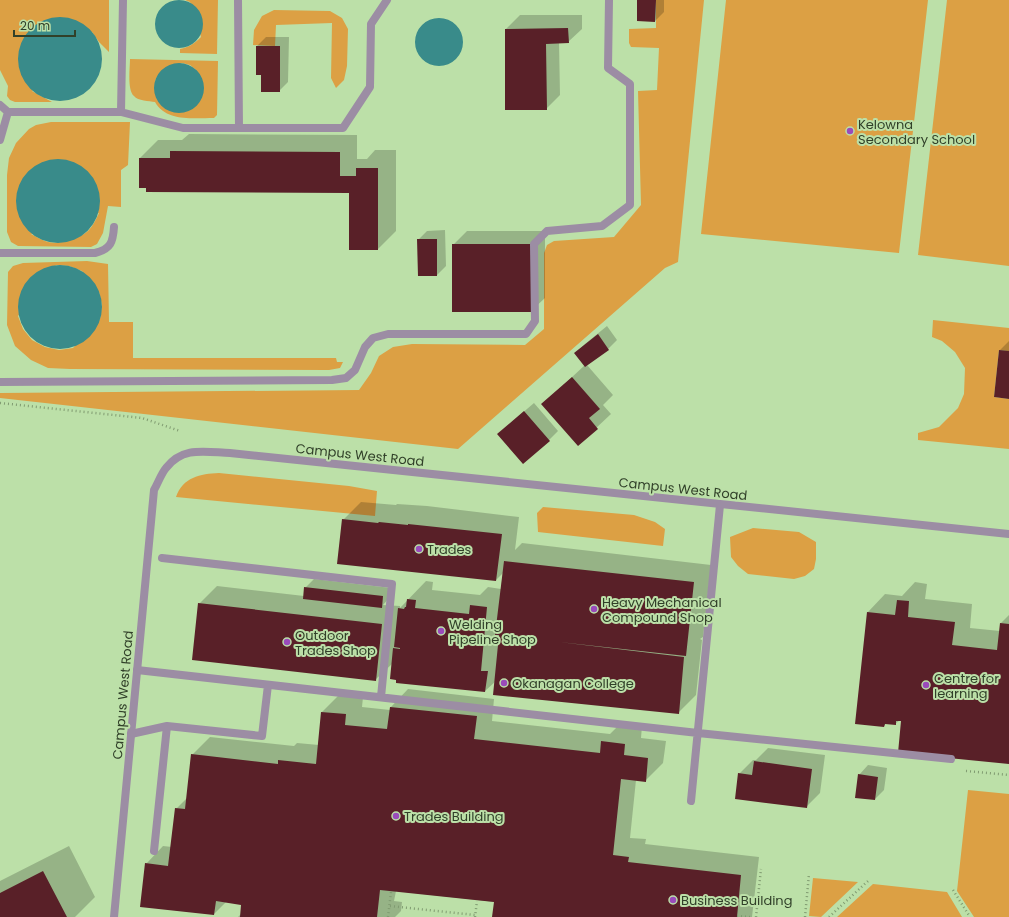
<svg xmlns="http://www.w3.org/2000/svg" width="1009" height="917" font-family="Poppins,sans-serif">
<style>
.green{fill:#dca044;fill-rule:evenodd}
.water{fill:#398b8a}
.shadow{fill:#0003}
.building{fill:#592028}
.lines{fill:none;stroke-linecap:round;stroke-linejoin:round}
.path{stroke:#809b71;stroke-width:2.5;stroke-dasharray:1 3;stroke-linecap:butt}
.service{stroke:#9c8da4;stroke-width:8}
.minor{stroke:#9c8da4;stroke-width:8}
.poi-dot{fill:#9a4bbb;stroke:#bce0a8;stroke-width:1.5}
.labels{text-anchor:middle;dominant-baseline:central;stroke-width:4;stroke-linejoin:round;paint-order:stroke}
.poi-label{font-size:13px;fill:#314029;stroke:#bce0a8;text-anchor:start}
.street-label{font-size:13px;fill:#314029;stroke:#bce0a8}
</style>
<rect width="100%" height="100%" fill="#bce0a8"/>
<!-- green -->
<path class="green" d="M0,0H109V52L99,42L92,32L32,91L52,102H15L10,100L7,96L8,86L0,70Z
M185,0H218L217,54L180,53V49C189,47 194,44 201,37L190,2Z
M656,0H704L678,262L665,268L458,449L0,398V393L359,390L371,373L379,356L393,347L412,344L525,345L544,329V253L547,245L554,241L614,237L641,205L638,91L657,90L659,48L631,47L629,43V29L656,28Z
M726,0H928L899,253L701,234Z
M947,0H1009V266L918,255Z
M274,10L330,11L342,18L348,29L347,66L344,80L336,88L331,78L332,23L276,25L275,46L253,45L254,30L262,16Z
M130,59L218,61L217,115L214,118C194,118 166,122 155,102C149,101 138,101 134,96C127,90 130,68 130,59ZM182,63L190,65L196,70L200,101C180,124 149,108 156,78Z
M51,122H130L128,165L121,170V207L108,206L103,233L97,244L91,247L18,246L11,242L7,232V175L9,158L16,143L29,129L36,125ZM99,213C91,230 88,234 70,240C52,245 47,243 31,234Z
M87,261L108,264L109,322H133V358H336L337,362H343L340,368L329,370L70,369L48,368L31,360L15,346L7,325L8,272L13,266L23,263ZM56,265L69,266L82,271L99,292L102,305L100,319L73,348L59,350L45,347L32,340L23,329L18,316Z
M933,320L1009,328V351L999,350L994,397L1009,399V449L918,440V433L939,427L958,408L964,394L965,368L955,352L942,341L932,337Z
M219,473L349,486L377,491L375,516L176,497C183,477 200,474 219,473Z
M543,507L634,515L655,522L665,529L663,546L538,532L537,513Z
M753,528L799,532L816,542V559L814,569L805,576L794,579L748,574L738,566L731,557L730,537Z
M968,790L1009,794V917H974L957,891Z
M813,878L858,882L821,917L809,916Z
M873,884L947,892L962,917H837Z"/>
<!-- water -->
<path class="water" d="M155 24a24 24 0 1 1 48 0a24 24 0 1 1-48 0Z
M18 59a42 42 0 1 1 84 0a42 42 0 1 1-84 0Z
M415 42a24 24 0 1 1 48 0a24 24 0 1 1-48 0Z
M154 88a25 25 0 1 1 50 0a25 25 0 1 1-50 0Z
M16 201a42 42 0 1 1 84 0a42 42 0 1 1-84 0Z
M18 307a42 42 0 1 1 84 0a42 42 0 1 1-84 0Z"/>
<!-- shadow -->
<path class="shadow" d="M638,0H664V12L655,21Z
M520,15H582V29L568,42H559L560,95L546,109H506V29Z
M266,37H289L288,82L279,91L262,74L257,46Z
M189,134L357,135V159H367L375,150H396V231L378,249L350,192L147,187L140,158L158,140H182Z
M445,230L446,266L437,275L418,240L427,231Z
M467,231H545V298L531,311L453,245Z
M607,326L617,340L608,349L587,365L613,395L603,405L611,414L578,445L543,404L585,365L576,353L585,344Z
M1009,341V398L1000,350Z
M534,403L558,431L549,440L507,426Z
M361,502L396,505L397,504L427,506L519,517L515,550L522,543L711,565L703,637L700,639L702,640L696,695L678,713L496,681L485,691L397,682L393,663L375,680L199,604L217,586L304,596L305,588L314,579L391,588L390,597L383,605L400,606V608L426,581L433,582L432,590L480,595L488,587L501,589L503,573L496,580L338,563L343,520Z
M915,582L927,584L925,599L972,604L970,628L1000,631L1001,623L1009,615V764L902,720H900L895,724L886,723L884,726L868,612L885,594L902,596Z
M408,689L494,699L492,721L610,734L620,724L642,726L641,738L666,741L663,763L645,781L636,780L630,838L646,839L645,844L759,857L752,917H493L495,902L396,891L394,901L402,902L401,911L395,917H238L241,914L242,904L226,902L214,914L146,864L163,846L172,847L176,809L187,798L192,755L210,737L294,746L297,743L319,745L322,712L340,694L363,697L362,707L390,710L391,707Z
M768,748L825,755L820,793L806,807L739,774L753,760H756Z
M868,765L887,768L884,790L875,799L859,775Z
M69,846L95,897L75,917H0V881Z"/>
<!-- building -->
<path class="building" d="M637,0H656L655,22L637,21Z
M568,28L569,43L546,44L547,110H505V29Z
M256,46H280V92H261V75H256Z
M170,151L340,152V176H356V168H378V250H349V193L146,192V188H139V158H170Z
M417,239H437V276H418Z
M452,244H531V312H452Z
M598,334L609,350L585,367L574,353Z
M999,350L1009,351V399L994,397Z
M572,377L600,409L589,418L598,429L578,446L541,404Z
M524,411L550,441L523,464L497,434Z
M342,519L378,523L379,522L408,525V524L502,534L496,581L337,564Z
M504,561L694,582L686,656L559,642L684,657L679,714L493,695L499,635H495Z
M304,587L383,596L382,608L303,599Z
M407,599L416,600L415,608L469,614L470,605L487,607L481,671H488L485,692L396,683V680L390,679L393,648L400,649V648L394,647L398,608L404,609L405,607H406Z
M897,600L909,601L908,617L955,622L952,645L997,650L1000,623L1009,624V764L898,753L901,721H896V725L885,724L884,727L855,724L867,612L895,615Z
M198,603L382,624L376,681L192,660Z
M390,707L477,716L474,739L600,753L601,741L625,744L624,755L648,758L646,782L621,779L613,855L629,857L628,862L741,875L737,917H492L494,902L380,890L377,917H240L241,905L216,901L214,915L140,907L145,863L168,866L175,808L185,809L191,754L278,764V760L316,764L321,712L346,714L345,725L387,729Z
M754,761L812,769L807,808L735,799L738,773L752,775Z
M858,774L878,777L875,800L855,798Z
M43,871L67,917H0V893Z"/>
<g class="lines">
<!-- path -->
<path class="path" d="M0,403L142,418L180,431
M966,771L1009,775
M953,890L970,917
M390,906L475,915
M737,916L750,917
M388,917L391,892
M475,917L477,901
M756,917L761,869
M805,917L809,874
M829,917L868,881"/>
<!-- service -->
<path class="service" d="M238,0L239,128
M0,105L8,112H121L183,128H343L370,87L371,24L387,0
M121,112L123,0
M0,140L8,112
M0,253H95C111,249 113,242 114,227
M0,382L332,380L346,378L355,370L365,347L373,338L388,334H526L535,321L534,244L547,231L602,226L630,205V84L608,68L609,0
M162,558L392,584L381,697
M137,670L698,733L951,759
M131,734L167,726L262,736L268,685
M691,801L720,505
M154,851L167,726"/>
<!-- minor -->
<path class="minor" d="M114,917L154,490C158,483 161,474 166,468C183,446 205,452 230,453L1009,534"/>
</g>
<!-- markers -->
<g class="poi-dot">
<circle cx="850" cy="131" r="4"/>
<circle cx="419" cy="549" r="4"/>
<circle cx="594" cy="609" r="4"/>
<circle cx="441" cy="631" r="4"/>
<circle cx="287" cy="642" r="4"/>
<circle cx="504" cy="683" r="4"/>
<circle cx="926" cy="685" r="4"/>
<circle cx="396" cy="816" r="4"/>
<circle cx="673" cy="900" r="4"/>
</g>
<g class="labels">
<!-- poi labels -->
<g class="poi-label">
<text x="858" y="124">Kelowna<tspan x="858" dy="15">Secondary School</tspan></text>
<text x="427" y="549">Trades</text>
<text x="602" y="602">Heavy Mechanical<tspan x="602" dy="15">Compound Shop</tspan></text>
<text x="449" y="624">Welding<tspan x="449" dy="15">Pipeline Shop</tspan></text>
<text x="295" y="635">Outdoor<tspan x="295" dy="15">Trades Shop</tspan></text>
<text x="934" y="678">Centre for<tspan x="934" dy="15">learning</tspan></text>
<text x="512" y="683">Okanagan College</text>
<text x="404" y="816">Trades Building</text>
<text x="681" y="900">Business Building</text>
</g>
<!-- street labels -->
<g class="street-label">
<text transform="translate(360 455) rotate(6)">Campus West Road</text>
<text transform="translate(683 489) rotate(6)">Campus West Road</text>
<text transform="translate(123 695) rotate(-85)">Campus West Road</text>
</g>
</g>
<!-- scale -->
<path d="M14 30v6h61v-6" fill="none" stroke="#314029" stroke-width="2"/>
<text x="20" y="30" font-size="12" fill="#314029" stroke="#bce0a8" stroke-width="3" paint-order="stroke">20 m</text>
</svg>
